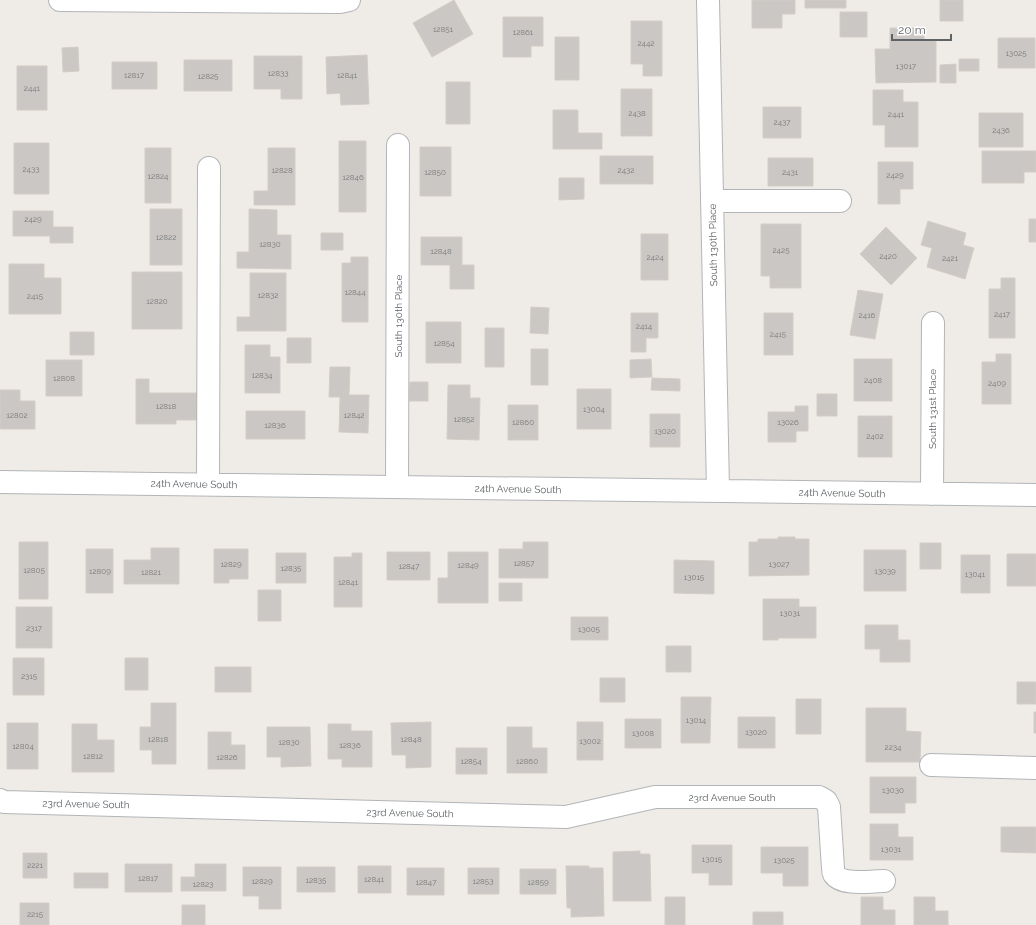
<svg xmlns="http://www.w3.org/2000/svg" width="1036" height="925" font-family="Raleway,sans-serif">
<style>
.building{fill:#cbc7c4;stroke:#d4cdc5}
.lines{fill:none;stroke-linecap:round;stroke-linejoin:round}
.minor-casing{stroke:#b2b5b8;stroke-width:24}
.minor{stroke:#fff;stroke-width:22}
.labels{text-anchor:middle;dominant-baseline:central;stroke-width:3.5;stroke-linejoin:round;paint-order:stroke}
.number-label{font-size:8px;fill:#797c7e}
.street-label{font-size:10px;fill:#5e6366;stroke:#fff}
</style>
<rect width="100%" height="100%" fill="#efece7"/>
<!-- building -->
<path class="building" d="M454,0L473,34L432,57L413,23Z
M752,0H795V14H782V28H752Z
M805,0H846V8H805Z
M940,0H963V21H940Z
M840,12H867V37H840Z
M503,17H543V46H531V57H503Z
M631,21H662V76H643V64H631Z
M890,28H924V41H936V82L876,83L875,49H890Z
M555,37H579V80H555Z
M998,38H1035V68H998Z
M78,47L79,71L63,72L62,48Z
M367,55L369,104L341,105L340,93L327,94L326,57Z
M254,56H302V99H281V89H254Z
M959,59H979V71H959Z
M184,60H232V91H184Z
M112,62H157V89H112Z
M956,64V83H940V65Z
M17,66H47V110H17Z
M446,82H470V124H446Z
M621,89H652V136H621Z
M873,90H903V102H918V147H885V125H873Z
M763,107H801V138H763Z
M553,110H578V133H602V149H553Z
M979,113H1023V147H979Z
M339,141H366V212H339Z
M14,143H49V194H14Z
M420,147H451V196H420Z
M145,148H171V203H145Z
M268,148H295V205H254V191H268Z
M982,151H1036V172H1024V183H982Z
M600,156H653V184H600Z
M768,158H813V186H768Z
M878,162H913V189H900V204H878Z
M559,178H584V199L559,200Z
M150,209H182V265H150Z
M249,209L277,210V235H291V269L237,268V252H249Z
M13,211H53V227H73V243H50V236H13Z
M1029,219H1036V242H1029Z
M928,221L966,233L963,245L974,248L965,279L927,267L932,248L921,245Z
M761,224H801V288H770V276H761Z
M886,227L917,258L891,285L860,254Z
M321,233H343V250H321Z
M641,234H668V280H641Z
M421,237H462V265H474V289H450V265H421Z
M351,257H368V322H342V263H351Z
M9,264H44V278H61V314H9Z
M132,272H182V329H132Z
M250,273H286V331H237V317H250Z
M1001,278H1015V338H989V289H1001Z
M858,290L883,294L875,339L850,335Z
M531,307L549,308L548,334L530,333Z
M631,313H658V338H646V352H631Z
M764,313H793V355H764Z
M426,322H461V363H426Z
M485,328H504V367H485Z
M70,332H94V355H70Z
M287,338H311V363H287Z
M245,345H270V357H280V393H245Z
M531,349H548V385H531Z
M996,354H1011V404H982V362H996Z
M651,359L652,377L630,378V360Z
M854,359H892V401H854Z
M46,360H82V396H46Z
M330,367H350L349,395H369L368,433L339,432L340,397H329Z
M652,378L680,379V391L651,390Z
M136,379H149V393H197V420H176V424H136Z
M410,382H428V401H409Z
M448,385H470V398H480L479,440L447,439Z
M577,389H611V429H577Z
M0,390H20V401H35V429H0Z
M817,394H837V416H817Z
M508,405H538V440H508Z
M795,406H808V431H796V442H768V412H795Z
M246,411H305V439H246Z
M650,414H680V447H650Z
M858,416H892V457H858Z
M778,537H795V539H809V575L749,576V542H758V539H778Z
M19,542H48V599H19Z
M523,542H548V578H499V549H523Z
M920,543H941V569H920Z
M151,548H179V584H124V560H151Z
M86,549H113V593H86Z
M214,549H248V579H229V583H214Z
M864,550H906V591H864Z
M387,552H430V580H387Z
M448,552H488V603H438V578H448Z
M276,553H306V583H276Z
M352,553H362V607H334V557H352Z
M1007,554H1036V586H1007Z
M961,555H990V593H961Z
M674,560L714,561V594L674,593Z
M499,583H522V601H499Z
M258,590H281V621H258Z
M763,599H799V607H816V638H778V640H763Z
M16,607H52V648H16Z
M571,617H608V640H571Z
M865,625H898V640H910V662H880V649H865Z
M666,646H691V672H666Z
M13,658H44V695H13Z
M125,658H148V690H125Z
M215,667H251V692H215Z
M600,678H625V702H600Z
M1017,682H1036V704H1017Z
M681,697H711L710,743H681Z
M796,699H821V734H796Z
M151,703H176V764H152V750H140V727H151Z
M866,708H906V731L921,732L920,762H866Z
M1034,712H1036V733H1034Z
M738,717H775V748H738Z
M625,719H661V748H625Z
M431,722V767L406,768V755H392L391,723Z
M577,722H603V760H577Z
M7,723H38V769H7Z
M72,724H97V740H114V772H72Z
M328,724H351V731H372V767H342V759H328Z
M267,727H310L311,766L281,767V757H267Z
M507,727H532V748H547V773H507Z
M208,732H231V745H245V769H208Z
M456,748H487V774H456Z
M870,777H916V803H905V813H870Z
M870,824H898V837H913V860H870Z
M1001,827H1036V853L1001,852Z
M692,845H732V885H709V873H692Z
M761,847H808V886H783V873H761Z
M640,851V854H650L651,901H613V852Z
M23,853H47V878H23Z
M125,864H172V892H125Z
M195,864H226V891H181V877H195Z
M358,866H391V893H358Z
M566,866H589V868H603L604,916L571,917V908H567Z
M243,867H281V909H259V896H243Z
M297,867H335V892H297Z
M407,868H444V895H407Z
M468,868H499V894H468Z
M520,869H556V894H520Z
M74,873H108V888H74Z
M665,897H685V925H665Z
M861,897H883V910H895V925H861Z
M914,897H935V911H948V925H914Z
M20,903H49V925H20Z
M182,905H205V925H182Z
M753,912H783V925H753Z"/>
<g class="lines">
<!-- minor casing -->
<g class="minor-casing">
<path id="minor" d="M60,0L340,2L349,0
M708,0L718,490
M712,201H840
M0,482L1036,495
M208,484L209,168
M397,487L398,145
M932,494L933,323
M931,765L1036,768
M0,800L4,802L566,817L655,797H819L826,801L829,807L833,868C833,870 833,872 834,874C842,886 871,881 884,881"/>
</g>
<!-- minor -->
<use href="#minor" class="minor"/>
</g>
<g class="labels">
<!-- number labels -->
<g class="number-label">
<text x="443" y="29">12851</text>
<text x="523" y="32">12861</text>
<text x="646" y="43">2442</text>
<text x="1016" y="53">13025</text>
<text x="906" y="66">13017</text>
<text x="278" y="73">12833</text>
<text x="134" y="75">12817</text>
<text x="347" y="75">12841</text>
<text x="208" y="76">12825</text>
<text x="32" y="88">2441</text>
<text x="637" y="113">2438</text>
<text x="896" y="114">2441</text>
<text x="782" y="122">2437</text>
<text x="1001" y="130">2436</text>
<text x="31" y="169">2433</text>
<text x="282" y="170">12828</text>
<text x="626" y="170">2432</text>
<text x="435" y="172">12850</text>
<text x="790" y="172">2431</text>
<text x="895" y="175">2429</text>
<text x="158" y="176">12824</text>
<text x="353" y="177">12846</text>
<text x="33" y="219">2429</text>
<text x="166" y="237">12822</text>
<text x="270" y="244">12830</text>
<text x="781" y="250">2425</text>
<text x="441" y="251">12848</text>
<text x="888" y="256">2420</text>
<text x="655" y="257">2424</text>
<text x="950" y="258">2421</text>
<text x="355" y="292">12844</text>
<text x="268" y="295">12832</text>
<text x="35" y="296">2415</text>
<text x="157" y="301">12820</text>
<text x="1002" y="314">2417</text>
<text x="867" y="315">2416</text>
<text x="644" y="326">2414</text>
<text x="778" y="334">2415</text>
<text x="444" y="343">12854</text>
<text x="262" y="375">12834</text>
<text x="64" y="378">12808</text>
<text x="873" y="380">2408</text>
<text x="997" y="383">2409</text>
<text x="166" y="406">12818</text>
<text x="594" y="409">13004</text>
<text x="17" y="415">12802</text>
<text x="354" y="415">12842</text>
<text x="464" y="419">12852</text>
<text x="523" y="422">12860</text>
<text x="788" y="422">13026</text>
<text x="275" y="425">12836</text>
<text x="665" y="431">13020</text>
<text x="875" y="436">2402</text>
<text x="524" y="563">12857</text>
<text x="231" y="564">12829</text>
<text x="779" y="564">13027</text>
<text x="468" y="565">12849</text>
<text x="409" y="566">12847</text>
<text x="291" y="568">12835</text>
<text x="34" y="570">12805</text>
<text x="100" y="571">12809</text>
<text x="885" y="571">13039</text>
<text x="151" y="572">12821</text>
<text x="975" y="574">13041</text>
<text x="694" y="577">13015</text>
<text x="348" y="582">12841</text>
<text x="790" y="613">13031</text>
<text x="34" y="628">2317</text>
<text x="589" y="629">13005</text>
<text x="29" y="676">2315</text>
<text x="696" y="720">13014</text>
<text x="756" y="732">13020</text>
<text x="643" y="733">13008</text>
<text x="158" y="739">12818</text>
<text x="411" y="739">12848</text>
<text x="590" y="741">13002</text>
<text x="289" y="742">12830</text>
<text x="350" y="745">12836</text>
<text x="23" y="746">12804</text>
<text x="893" y="747">2234</text>
<text x="93" y="756">12812</text>
<text x="227" y="757">12826</text>
<text x="471" y="761">12854</text>
<text x="527" y="761">12860</text>
<text x="893" y="790">13030</text>
<text x="891" y="849">13031</text>
<text x="712" y="859">13015</text>
<text x="784" y="860">13025</text>
<text x="35" y="865">2221</text>
<text x="148" y="878">12817</text>
<text x="374" y="879">12841</text>
<text x="316" y="880">12835</text>
<text x="262" y="881">12829</text>
<text x="483" y="881">12853</text>
<text x="426" y="882">12847</text>
<text x="538" y="882">12859</text>
<text x="203" y="884">12823</text>
<text x="35" y="914">2215</text>
</g>
<!-- street labels -->
<g class="street-label">
<text transform="translate(713 245) rotate(-91)">South 130th Place</text>
<text transform="translate(398 316) rotate(-90)">South 130th Place</text>
<text transform="translate(932 409) rotate(-90)">South 131st Place</text>
<text transform="translate(194 484) rotate(1)">24th Avenue South</text>
<text transform="translate(518 489) rotate(1)">24th Avenue South</text>
<text transform="translate(842 493) rotate(1)">24th Avenue South</text>
<text x="732" y="797">23rd Avenue South</text>
<text transform="translate(86 804) rotate(1)">23rd Avenue South</text>
<text transform="translate(410 813) rotate(1)">23rd Avenue South</text>
</g>
</g>
<!-- scale -->
<path d="M892 34v6h59v-6" fill="none" stroke="#5e6366" stroke-width="2"/>
<text x="898" y="34" font-size="12" fill="#5e6366" stroke="#ffffff" stroke-width="3" paint-order="stroke">20 m</text>
</svg>
